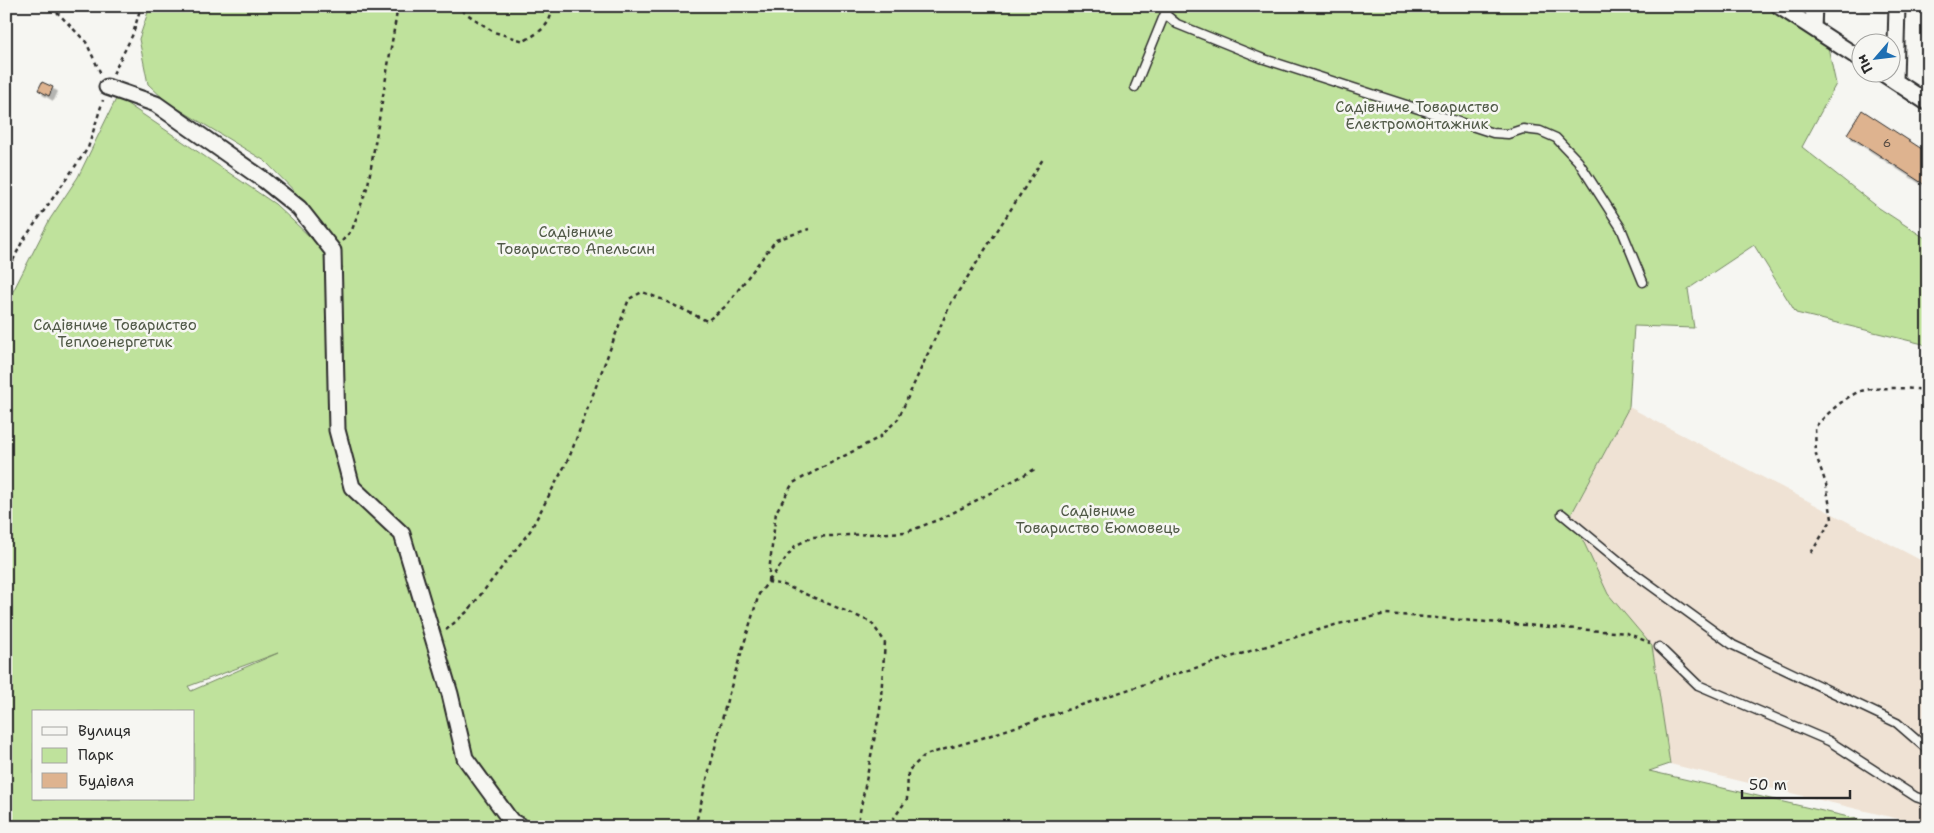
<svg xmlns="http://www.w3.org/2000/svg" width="1934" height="833" font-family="'Shantell Sans',sans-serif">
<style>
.built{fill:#efe2d4}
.green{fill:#bfe29c;stroke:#758664;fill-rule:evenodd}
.building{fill:#deb38f;stroke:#2b2b2b;filter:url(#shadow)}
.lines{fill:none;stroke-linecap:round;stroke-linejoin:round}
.service-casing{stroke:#2b2b2b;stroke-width:11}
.minor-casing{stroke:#2b2b2b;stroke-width:19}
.path{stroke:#2b2b2b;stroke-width:2.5;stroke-dasharray:4 4;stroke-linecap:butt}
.service{stroke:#f6f6f2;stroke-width:8}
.minor{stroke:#f6f6f2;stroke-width:15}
.labels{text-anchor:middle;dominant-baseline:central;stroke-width:5;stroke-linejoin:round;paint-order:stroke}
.number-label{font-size:12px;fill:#584d44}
.park-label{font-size:15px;fill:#505947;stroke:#f6f6f2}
</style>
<defs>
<filter id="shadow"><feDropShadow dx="4.5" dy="4.5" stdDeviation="0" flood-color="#0004"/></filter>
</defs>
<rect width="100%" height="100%" fill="#f6f6f2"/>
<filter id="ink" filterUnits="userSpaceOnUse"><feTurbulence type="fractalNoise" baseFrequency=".02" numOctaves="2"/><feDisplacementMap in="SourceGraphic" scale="10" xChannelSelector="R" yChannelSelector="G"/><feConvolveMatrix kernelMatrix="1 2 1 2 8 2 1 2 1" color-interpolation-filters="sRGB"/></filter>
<g filter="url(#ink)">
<!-- built -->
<path class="built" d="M1629,407L1928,564V826L1670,764L1652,646L1608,594L1571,516Z"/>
<!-- green -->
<path class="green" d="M150,6H1819L1836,84L1802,147L1879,208L1928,240V349L1923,344L1796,313L1754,245L1688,289L1694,328L1634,326L1629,407L1571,515L1608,594L1652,646L1670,764L1649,771L1892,827H6V305L50,219L78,177L117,97L275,204L343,268L306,203L265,161L167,102L148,84L139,39ZM278,653L191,691L188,686H189ZM34,712H194V799H34Z"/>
<!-- building -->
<path class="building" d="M1856,6H1881V8L1856,7Z
M42,82L53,87L49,96L38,90Z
M1862,110L1928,153V187L1847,134Z"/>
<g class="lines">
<!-- service casing -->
<g class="service-casing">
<path id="service" d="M1165,14L1177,24L1261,58L1493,133L1508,134L1523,129L1540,131L1556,138L1578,161L1621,228L1643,282
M1135,87L1168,6
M1562,514L1631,571L1733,645L1897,723L1928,750
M1659,647L1698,685L1829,741L1916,797L1928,801"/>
</g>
<!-- minor casing -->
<g class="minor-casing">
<path id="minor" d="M1779,6L1862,60
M1813,28L1814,6
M1881,72L1928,103
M1895,81L1897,6
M107,87L156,104L264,180L299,208L333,251L337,430L352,487L402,534L450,694L465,758L511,821L522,827"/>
</g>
<!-- path -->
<path class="path" d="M51,6L86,42L101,74
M455,6L494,32L524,41C538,33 552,26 552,6
M113,74L133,34L141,6
M342,241L352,230L368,185L398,6
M6,275L22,242L88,148L103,100
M1811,553L1832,519L1826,484L1816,455L1815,427C1827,414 1847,394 1865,390C1882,387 1911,388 1928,390
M768,581L776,512L793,483L880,437L898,419L951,303L1043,159
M769,581L795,546L812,537L907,532L945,517L1037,468
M446,630L468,611L530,531L569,458L629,299L642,292L661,299L707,321L726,306L776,240L809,229
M695,827L727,700L759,594L768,582L784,585L871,622L885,642L880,710L857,827
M888,827L907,799L908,771L925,755L979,739L1166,677L1338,624L1386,614L1627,633L1650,643"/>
<!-- service -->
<use href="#service" class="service"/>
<!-- minor -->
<use href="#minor" class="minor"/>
</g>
</g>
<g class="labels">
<!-- number labels -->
<g class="number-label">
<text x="1887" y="143">6</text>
</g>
<!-- park labels -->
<g class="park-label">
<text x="1417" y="107">Садівниче Товариство<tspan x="1417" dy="17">Електромонтажник</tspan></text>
<text x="576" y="232">Садівниче<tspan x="576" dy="17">Товариство Апельсин</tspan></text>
<text x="115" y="325">Садівниче Товариство<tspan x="115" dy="17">Теплоенергетик</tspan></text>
<text x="1098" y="511">Садівниче<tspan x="1098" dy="17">Товариство Еюмовець</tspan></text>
</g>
</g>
<!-- margin -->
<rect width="1934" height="833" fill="none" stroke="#f6f6f2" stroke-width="25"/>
<rect x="12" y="12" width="1909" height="808" fill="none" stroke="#2b2b2b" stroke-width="2" filter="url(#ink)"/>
<!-- legend -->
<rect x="32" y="710" width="162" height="90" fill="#f6f6f2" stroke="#a5a5a2"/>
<rect x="42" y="727" width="25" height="8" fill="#f6f6f2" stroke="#a5a5a2"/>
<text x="78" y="736" font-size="15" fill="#2b2b2b">Вулиця</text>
<rect x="42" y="748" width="25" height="15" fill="#bfe29c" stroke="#a5a5a2"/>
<text x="78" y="760" font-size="15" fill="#2b2b2b">Парк</text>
<rect x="42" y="773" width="25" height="15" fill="#deb38f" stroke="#a5a5a2"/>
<text x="78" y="786" font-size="15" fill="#2b2b2b">Будівля</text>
<!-- north arrow -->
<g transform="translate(1876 58) rotate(242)"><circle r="24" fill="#f6f6f2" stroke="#a5a5a2"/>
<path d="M0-4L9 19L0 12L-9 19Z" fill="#1f6fb2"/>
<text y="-8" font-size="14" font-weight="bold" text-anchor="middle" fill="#2b2b2b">Пн</text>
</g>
<!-- scale -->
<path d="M1742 790v8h108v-8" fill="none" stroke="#2b2b2b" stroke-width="2.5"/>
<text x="1749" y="790" font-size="15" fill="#2b2b2b" stroke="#f6f6f2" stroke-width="4" paint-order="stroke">50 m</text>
</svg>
